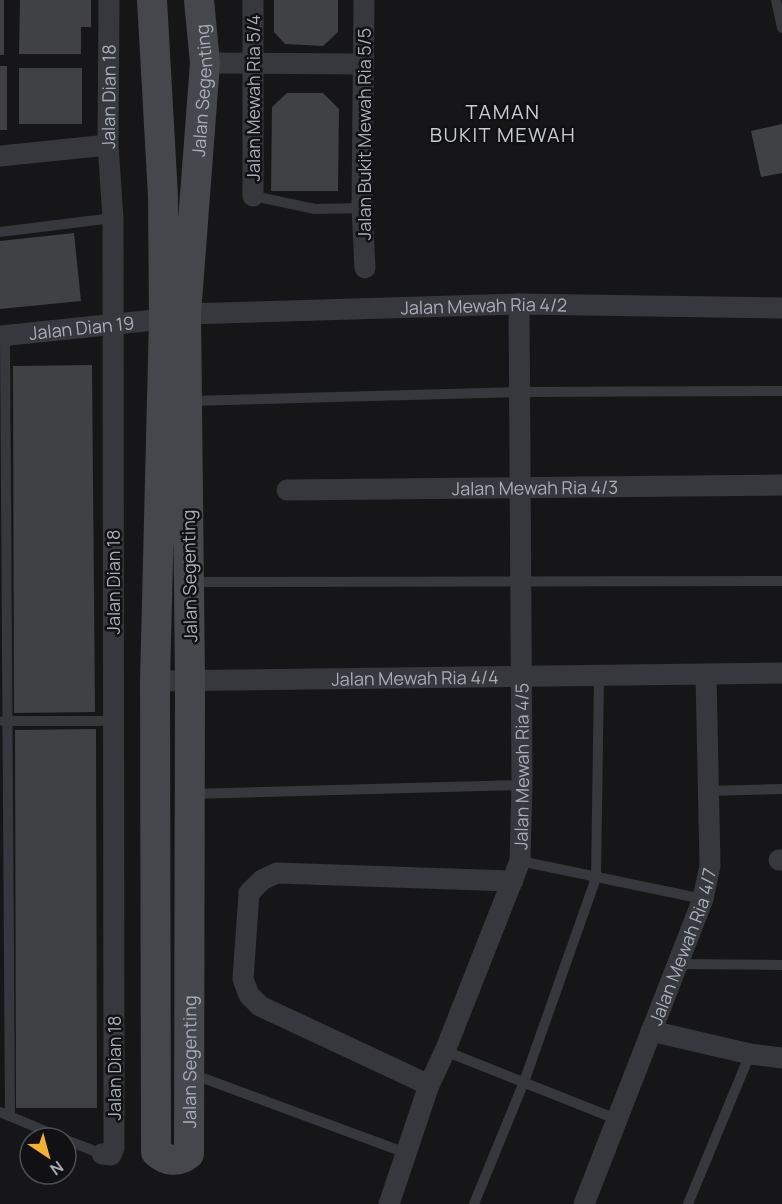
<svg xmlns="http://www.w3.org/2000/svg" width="782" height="1204" font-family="Manrope,sans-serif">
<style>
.building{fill:#404145}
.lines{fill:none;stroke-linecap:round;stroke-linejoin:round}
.lane{stroke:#37383d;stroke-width:10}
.street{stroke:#37383d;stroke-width:21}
.secondary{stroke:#45474d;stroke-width:30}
.labels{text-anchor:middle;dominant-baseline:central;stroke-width:5;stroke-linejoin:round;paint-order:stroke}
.street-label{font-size:18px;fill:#a8adb8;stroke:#111113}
.neighbourhood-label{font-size:20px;letter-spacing:1.5px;fill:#c9ccd4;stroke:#111113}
</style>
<rect width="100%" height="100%" fill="#161618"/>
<!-- building -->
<path class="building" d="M0,0H4V55H0Z
M20,0H91V27H81V54H19Z
M274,0H338V32L323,46L285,44L274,32Z
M0,66H7V130H0Z
M19,68H82V124H19Z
M287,93H323L339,109L338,191H271L272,107Z
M782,124V173L761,177L751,131Z
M74,233L81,301L0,309V241Z
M92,365L95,712L14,713L13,366Z
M96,729L97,1108H16L15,730Z"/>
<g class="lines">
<!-- lane -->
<path class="lane" d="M776,0L782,28
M253,196L315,209L362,208
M0,232L113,218
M5,336L10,1116
M188,401L519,392L782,391
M191,582L782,581
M3,721H114
M709,791L782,789
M193,794L522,785
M520,861L703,899
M679,964L782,965
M445,1051L616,1119
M192,1074L406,1153
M0,1112L62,1138
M66,1140L102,1154
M474,1204L524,1082L596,878L599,675
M688,1204L750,1054"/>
<!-- street -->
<g class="street">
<path d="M364,0L362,208L365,268"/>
<path d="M205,63L363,64"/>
<path d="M0,156L108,145"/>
<path d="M253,196V0"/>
<path id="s1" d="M186,314L519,304L782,308"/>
<path id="s2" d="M0,336L164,319"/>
<path id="s3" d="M287,490L782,485"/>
<path id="s4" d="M155,681L782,673"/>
<path d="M779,860H782"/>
<path d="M651,1031L750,1054L782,1058"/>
<path d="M429,1085L260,1006L249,995L243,979L249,893L262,880L277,873L513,881"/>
<path id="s5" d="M102,1154L111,1155L114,1148L113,218L108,145L109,0"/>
<path id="s6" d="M389,1204L429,1085L445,1051L520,861L522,785L519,304"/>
<path id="s7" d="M584,1204L703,899L710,866L706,674"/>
</g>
<!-- secondary -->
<path class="secondary" id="s8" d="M152,0L163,196L164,319L155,681L156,1152C166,1161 178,1163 189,1154L190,680L186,314L205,63L199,0"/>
</g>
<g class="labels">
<!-- street labels -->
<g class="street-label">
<text stroke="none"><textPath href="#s8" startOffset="2253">Jalan Segenting</textPath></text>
<text stroke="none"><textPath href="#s5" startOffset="1068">Jalan Dian 18</textPath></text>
<text transform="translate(253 98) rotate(-90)">Jalan Mewah Ria 5/4</text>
<text transform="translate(364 134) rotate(-90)">Jalan Bukit Mewah Ria 5/5</text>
<text stroke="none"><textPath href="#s1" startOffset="298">Jalan Mewah Ria 4/2</textPath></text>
<text stroke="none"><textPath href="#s2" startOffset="82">Jalan Dian 19</textPath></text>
<text stroke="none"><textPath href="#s3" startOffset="248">Jalan Mewah Ria 4/3</textPath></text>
<text transform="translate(189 576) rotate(-91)">Jalan Segenting</text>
<text transform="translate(113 582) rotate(-90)">Jalan Dian 18</text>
<text stroke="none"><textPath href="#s4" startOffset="260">Jalan Mewah Ria 4/4</textPath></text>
<text stroke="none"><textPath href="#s6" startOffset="462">Jalan Mewah Ria 4/5</textPath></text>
<text stroke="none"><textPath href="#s7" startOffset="276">Jalan Mewah Ria 4/7</textPath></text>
<text stroke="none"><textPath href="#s8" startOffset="1281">Jalan Segenting</textPath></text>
<text transform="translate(114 1068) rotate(-90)">Jalan Dian 18</text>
</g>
<!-- neighbourhood labels -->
<g class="neighbourhood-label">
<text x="503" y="111">TAMAN<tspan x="503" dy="23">BUKIT MEWAH</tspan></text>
</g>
</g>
<!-- north arrow -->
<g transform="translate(48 1156) rotate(144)"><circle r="28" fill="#111113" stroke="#4d4f55" stroke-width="1.5"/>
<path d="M0-4.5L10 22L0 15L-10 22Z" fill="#f2b134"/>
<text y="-9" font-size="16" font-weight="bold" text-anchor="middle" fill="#a8adb8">N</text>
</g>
</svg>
